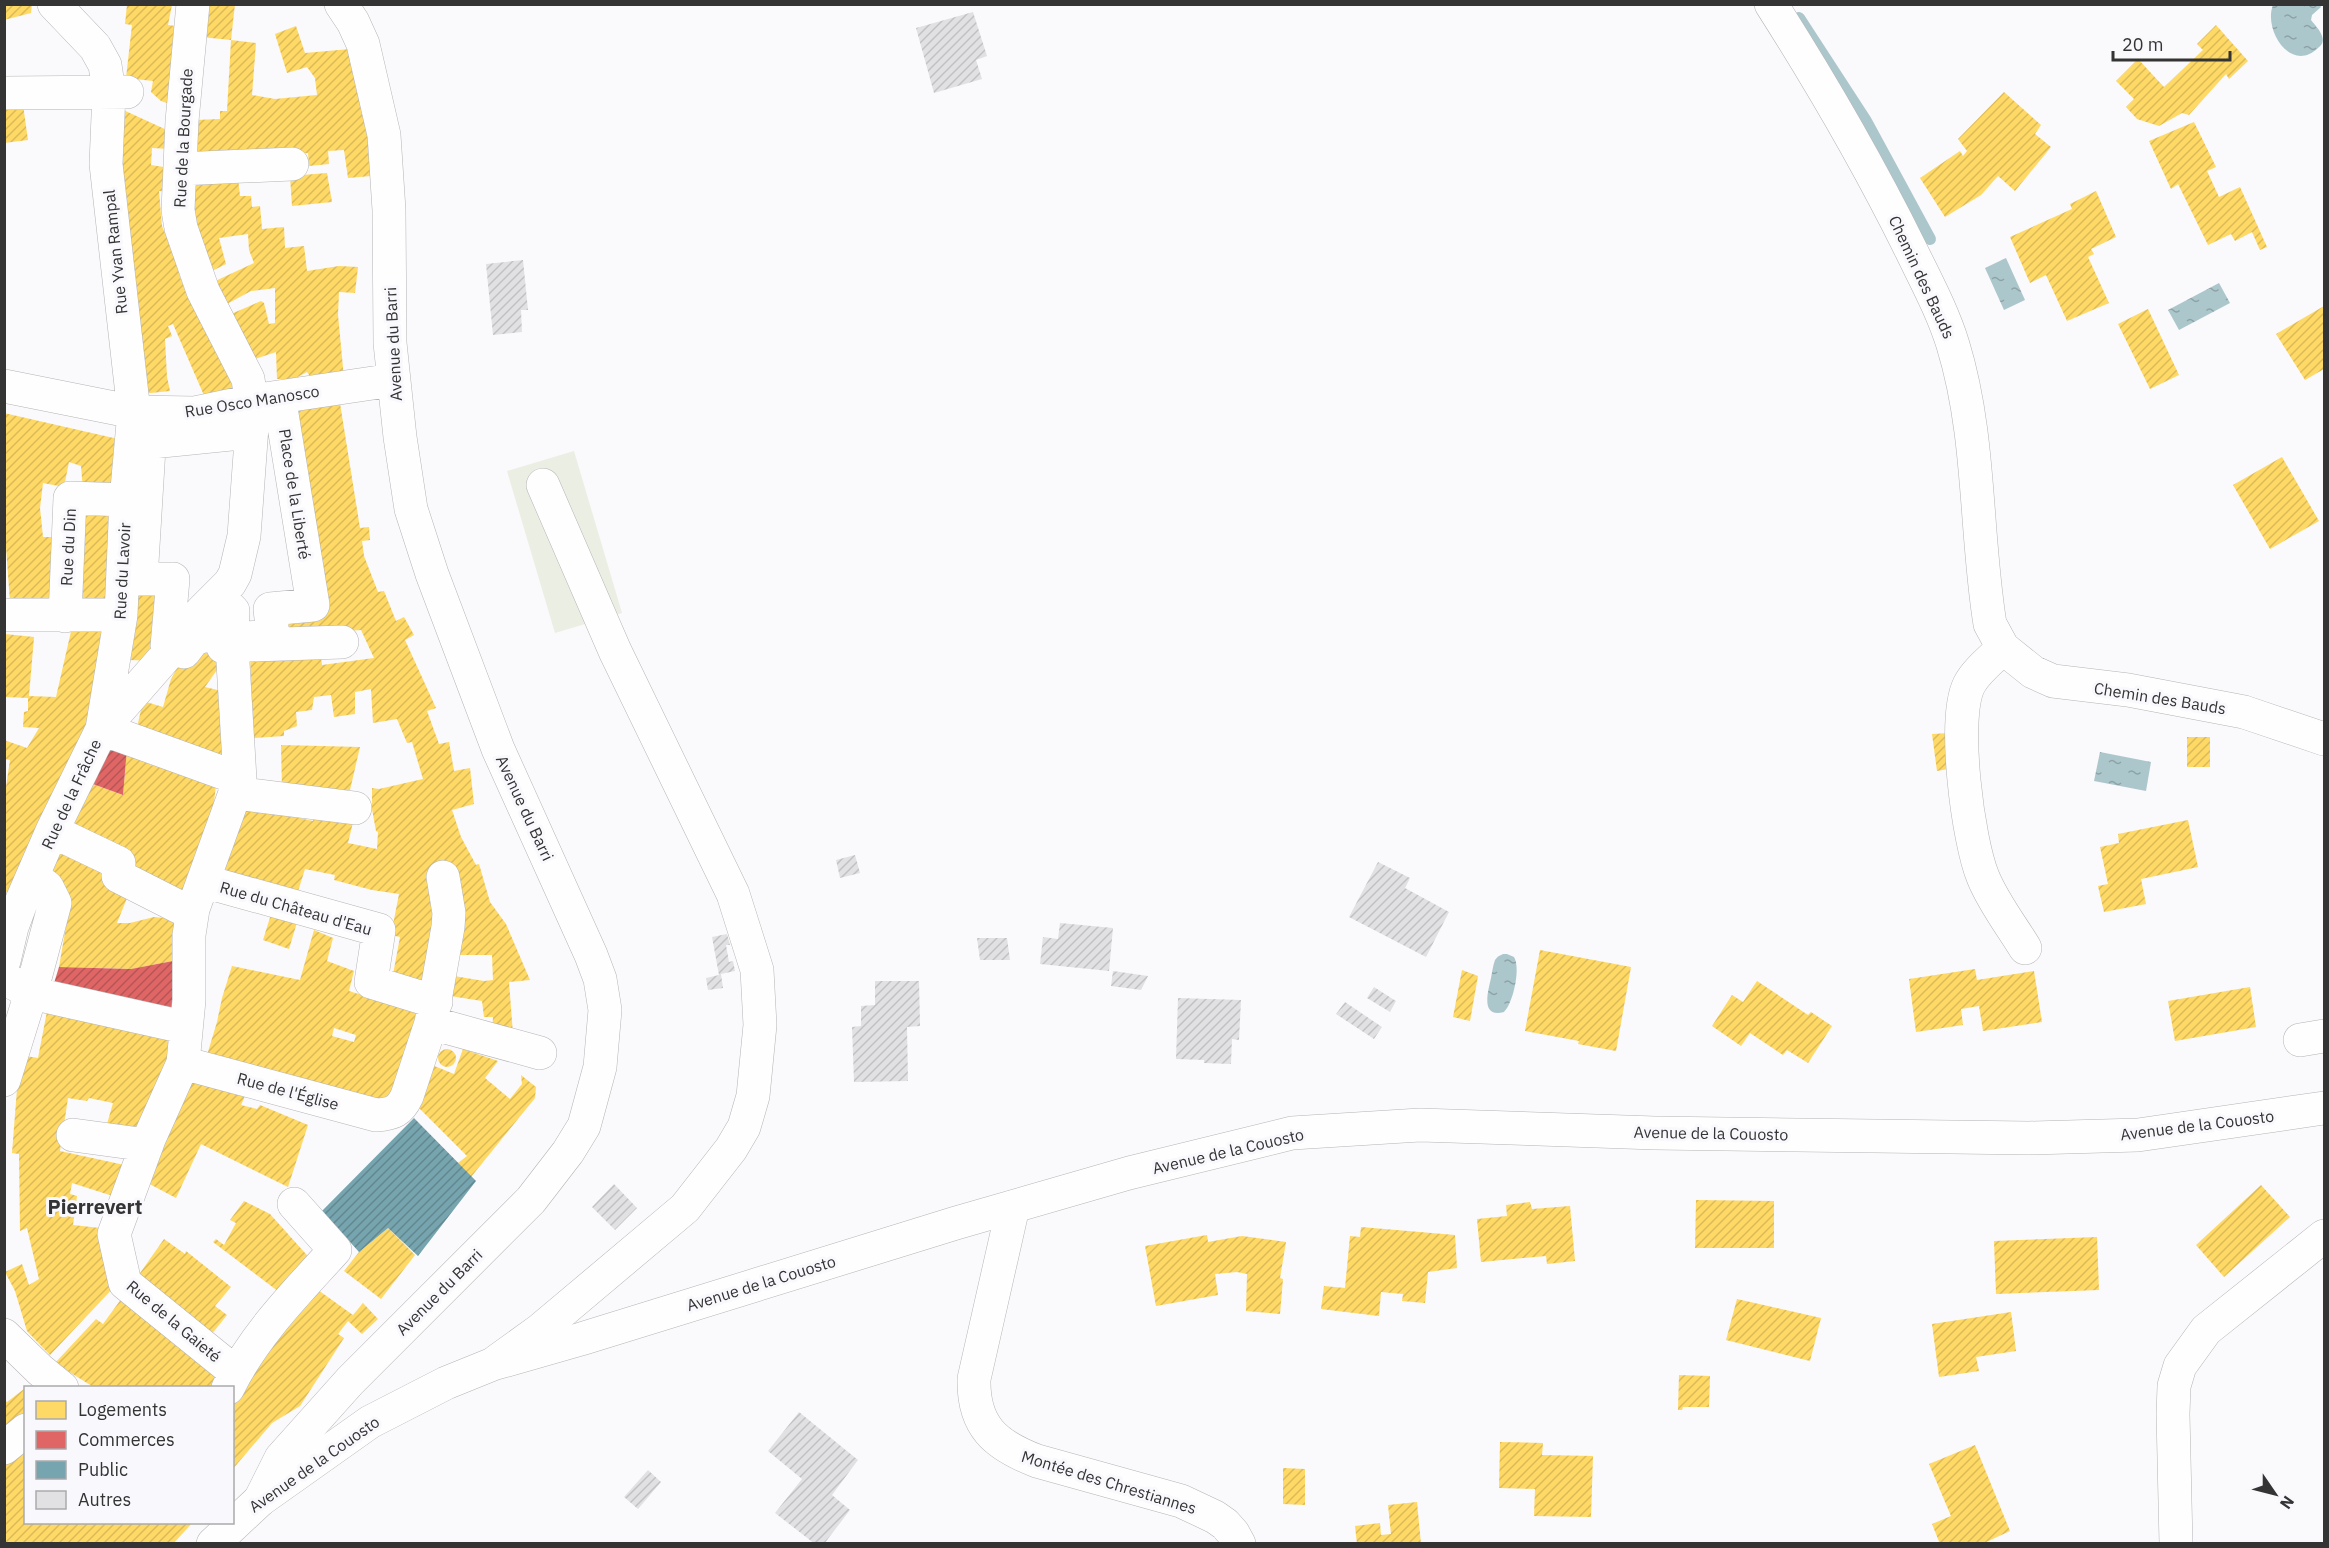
<svg xmlns="http://www.w3.org/2000/svg" width="2329" height="1548" font-family="'IBM Plex Sans',sans-serif">
<style>
.park{fill:#ebefe3}
.water{fill:url(#water-ripples)}
.homes{fill:url(#homes-hatch);fill-rule:evenodd}
.shops{fill:url(#shops-hatch)}
.public{fill:url(#public-hatch)}
.lines{fill:none;stroke-linecap:round;stroke-linejoin:round}
.stream{stroke:#acc7cb;stroke-width:12}
.building{fill:url(#building-hatch)}
.minor-casing{stroke:#b5b4b6;stroke-width:34}
.major-casing{stroke:#b5b4b6;stroke-width:34}
.minor{stroke:#fefefe;stroke-width:33}
.major{stroke:#fefefe;stroke-width:33}
.labels{text-anchor:middle;dominant-baseline:central;stroke-width:6;stroke-linejoin:round;paint-order:stroke}
.street-label{font-size:16px;fill:#343435;stroke:#f9f8fc}
.quarter-label{font-size:20px;font-weight:bold;fill:#343435;stroke:#f9f8fc}
</style>
<defs>
<pattern id="water-ripples" width="26" height="14" patternUnits="userSpaceOnUse" patternTransform="scale(1.5)"><rect width="26" height="14" fill="#acc7cb"/><path d="M2 4q2-2 4 0t4 0M15 11q2-2 4 0t4 0" fill="none" stroke="#8da2a6"/></pattern>
<pattern id="homes-hatch" width="6" height="6" patternUnits="userSpaceOnUse" patternTransform="scale(1.5)"><rect width="6" height="6" fill="#ffd966"/><path d="M-1 1l2-2M0 6l6-6M5 7l2-2" fill="none" stroke="#dbbb59"/></pattern>
<pattern id="shops-hatch" width="6" height="6" patternUnits="userSpaceOnUse" patternTransform="scale(1.5)"><rect width="6" height="6" fill="#e06666"/><path d="M-1 1l2-2M0 6l6-6M5 7l2-2" fill="none" stroke="#b65555"/></pattern>
<pattern id="public-hatch" width="6" height="6" patternUnits="userSpaceOnUse" patternTransform="scale(1.5)"><rect width="6" height="6" fill="#76a5af"/><path d="M-1 1l2-2M0 6l6-6M5 7l2-2" fill="none" stroke="#62878f"/></pattern>
<pattern id="building-hatch" width="6" height="6" patternUnits="userSpaceOnUse" patternTransform="scale(1.5)"><rect width="6" height="6" fill="#e1e0e2"/><path d="M-1 1l2-2M0 6l6-6M5 7l2-2" fill="none" stroke="#c2c1c2"/></pattern>
</defs>
<rect width="100%" height="100%" fill="#faf9fb"/>
<!-- park -->
<path class="park" d="M574,451L622,613L555,633L507,471Z"/>
<!-- water -->
<path class="water" d="M2273,5H2320L2321,7L2312,15L2311,20C2315,25 2320,30 2322,36C2324,42 2322,45 2318,48C2291,74 2263,30 2273,5Z
M2006,258L2025,300L2004,310L1985,268Z
M2219,283L2230,303L2179,330L2168,310Z
M2100,752L2151,762L2146,791L2094,781Z
M1503,954H1507L1514,957C1521,968 1513,1004 1504,1012C1480,1018 1488,992 1491,978C1492,973 1493,965 1495,960C1498,956 1499,956 1503,954Z"/>
<!-- homes -->
<path class="homes" d="M4,4H32L31,13L4,20Z
M204,4H235L231,40L201,37Z
M127,5H172L168,25L183,27L172,105L161,101L151,92L153,81L126,78L132,25L125,24Z
M2216,25L2248,61L2229,79L2226,74L2189,115L2182,113L2159,126L2137,119L2126,107L2134,99L2116,81L2138,59L2164,87L2203,50L2197,44Z
M296,26L305,53L350,49L364,83L371,176L348,178L344,150L328,151L329,164L309,166L308,153L191,162L195,120L220,119V111H227L231,40L256,43L252,95L275,99L317,95L315,78L307,67L287,73L275,34Z
M2004,92L2041,125L2035,134L2051,147L2015,191L1998,176L1981,195L1945,217L1920,178L1960,151L1963,156L1967,151L1958,139Z
M23,105L28,140L4,143V107Z
M119,108L169,131L170,149L152,148L151,165L170,168L169,192L159,191L162,226L176,259L180,277L188,297L237,388L206,400L173,324L168,326L172,336L165,339L167,377L170,391L141,394L114,192Z
M2194,122L2216,167L2207,171L2219,197L2240,187L2267,247L2260,250L2252,232L2235,241L2231,234L2208,245L2178,184L2171,189L2149,141Z
M327,173L332,202L292,206L290,176Z
M238,178L240,196H251L252,207L260,206L262,229L284,227L285,248L304,246L307,271L339,266L358,267L355,293L339,292L338,315L344,378L317,386L307,372L294,379H277L276,352L255,359L231,314L261,301L264,303L269,324L275,323V288L251,291L225,305L211,283L254,263L249,250L248,234L219,238L226,264L204,275L194,245L193,181Z
M2096,191L2116,237L2091,249L2094,254L2088,257L2109,303L2067,321L2046,275L2030,283L2010,237L2072,209L2070,204Z
M2324,306V369L2305,380L2276,334Z
M2148,309L2179,375L2150,389L2118,324Z
M339,397L360,528L369,527L370,540L362,541L364,556L378,592L384,591L396,621L404,617L414,635L405,640L436,708L427,711L439,744L449,742L454,771L470,768L474,804L452,810L461,837L476,865L479,864L490,902L506,924L530,980L509,982L513,1034H492L493,1017H484L482,1001L444,995L448,975L484,981L493,980L492,955H451L440,901L428,991L392,980L400,937L391,935L399,894L372,890L334,880L335,875L305,869L295,901L218,870L239,801L276,813L313,821L314,814H355L348,843L377,849L378,832L376,831L372,809V788L379,789L423,779L412,742L407,743L397,719L373,723L371,689L355,692V714L334,717L331,695L314,697L312,710L296,712L297,726L284,731V736L253,738L250,654L320,649L322,665L374,658L361,630L273,636L270,609L313,605L281,408Z
M4,413L118,439L117,496L83,490L81,466L69,462L64,487L43,483L40,508L43,537H56L57,606L10,602L4,520Z
M2282,457L2319,521L2270,549L2233,485Z
M79,503L115,505L108,601L76,599Z
M141,579H173L154,661L130,660L131,636Z
M72,627L106,632L89,734L14,896L4,891V800L10,760L4,759V740L27,748L39,728L23,727L24,712L28,711V698L6,697L5,634L34,637L29,696L56,697Z
M191,642L224,660L205,687L226,692L231,762L136,732L143,701L163,707L171,679Z
M1949,733L1954,768L1937,771L1932,734Z
M2187,737H2210V767H2187Z
M281,745L360,747L350,790L282,789Z
M127,749L152,759L150,765L217,775L214,803L185,903L66,834L90,783L123,795Z
M2188,820L2198,867L2141,879L2146,904L2104,912L2098,886L2108,884L2100,847L2119,843L2118,834Z
M56,837L129,893L117,923H130L154,917L174,919L178,960L132,969L59,967L70,903L51,877Z
M272,911L298,919L289,949L263,940Z
M314,930L333,938L327,961L354,971L349,991L424,1015L394,1110L204,1065L217,1022L222,998L232,966L300,980ZM334,1028L356,1035L354,1042L332,1036Z
M1540,950L1631,967L1616,1051L1578,1044L1579,1041L1525,1031Z
M1975,969L1977,980L2034,971L2042,1022L1983,1031L1979,1006L1961,1009L1963,1025L1916,1032L1909,979Z
M1462,970L1478,976L1470,1021L1453,1017Z
M1757,981L1808,1015L1811,1012L1832,1026L1808,1063L1787,1050L1783,1055L1750,1033L1741,1046L1712,1026L1732,995L1743,1002Z
M2250,987L2256,1027L2175,1041L2168,1001Z
M49,1001L179,1029L146,1132L107,1124L113,1103L89,1098L87,1101L68,1098L60,1151L129,1166L119,1198L72,1183L70,1194L77,1196L73,1225L100,1228L117,1284L50,1355L27,1331L15,1291L5,1272L22,1264L29,1285L39,1279L27,1228L20,1231L19,1154L12,1153L17,1089L26,1056L38,1058Z
M438 1058a9 9 0 1 1 18 0a9 9 0 1 1-18 0Z
M463,1049L498,1061L485,1078L510,1099L522,1084L521,1075L536,1087L535,1098L471,1177L458,1163L467,1156L416,1105L432,1065L454,1074Z
M180,1081L219,1084L245,1096L241,1105L257,1109L260,1105L308,1125L288,1187L201,1144L176,1198L142,1180Z
M2261,1185L2290,1217L2224,1277L2196,1245Z
M1696,1200L1774,1201V1248H1695Z
M244,1201L270,1214L314,1263L287,1298L213,1242L216,1239L224,1245L236,1223L230,1220Z
M1530,1202L1532,1209L1570,1206L1575,1261L1547,1264L1546,1256L1481,1262L1477,1219L1507,1216L1506,1205Z
M1361,1227L1455,1235L1457,1268L1428,1272L1425,1303L1402,1301L1403,1294L1381,1292L1379,1316L1321,1309L1324,1286L1345,1288L1350,1236L1360,1237Z
M388,1228L415,1255L381,1299L344,1271L359,1252Z
M1207,1235L1208,1242L1242,1236L1286,1242L1280,1278L1283,1279L1280,1314L1246,1311L1247,1274L1237,1272L1215,1274L1218,1295L1156,1306L1145,1246Z
M2097,1237L2099,1290L1996,1294L1994,1241Z
M164,1239L185,1254L186,1251L231,1287L215,1306L227,1315L207,1340L133,1283Z
M311,1285L353,1315L363,1303L378,1319L362,1334L348,1321L338,1334L344,1338L300,1406L272,1423L232,1470V1399Z
M127,1291L224,1368L219,1388H95L55,1363L96,1319L103,1324Z
M1737,1299L1821,1318L1810,1361L1726,1340Z
M2011,1312L2016,1351L1976,1357L1979,1371L1939,1377L1932,1324Z
M1679,1375L1710,1376L1709,1407H1683L1682,1410H1678Z
M24,1389L26,1420L4,1440V1399L7,1402Z
M26,1441V1522H193L173,1544H9L5,1542V1461Z
M1500,1442L1543,1443L1542,1455L1593,1456L1591,1517L1534,1516L1535,1489L1499,1488Z
M1975,1445L2010,1531L1982,1544H1940L1932,1524L1951,1516L1929,1464Z
M1283,1468L1305,1469V1505L1283,1504Z
M1417,1502L1421,1544H1357L1355,1526L1380,1523L1381,1535L1391,1534L1388,1505Z"/>
<!-- shops -->
<path class="shops" d="M108,744L127,749L123,795L90,783Z
M178,960L173,1018L51,993L59,967L131,969Z"/>
<!-- public -->
<path class="public" d="M414,1118L476,1181L418,1256L388,1228L359,1252L334,1224L320,1213Z"/>
<g class="lines">
<!-- stream -->
<path class="stream" d="M1799,18L1866,121L1930,239"/>
</g>
<!-- building -->
<path class="building" d="M973,12L987,56L976,60L982,79L934,93L916,28Z
M523,260L528,310H521L522,332L493,335L486,264Z
M855,855L860,873L840,878L836,860Z
M1378,862L1410,878L1405,888L1449,912L1426,957L1349,917Z
M1060,923L1113,928L1109,971L1040,964L1043,937L1058,939Z
M727,934L730,945H726L729,962L733,961L735,971L721,974L723,988L708,990L706,978L719,975L712,937Z
M977,938H1007L1010,960H980Z
M1113,971L1148,976L1141,990L1111,986Z
M875,981H919L920,1026L907,1027L908,1081L854,1082L852,1027L861,1026V1006L875,1005Z
M1374,987L1396,1001L1390,1012L1367,998Z
M1178,998L1241,1000L1239,1040L1232,1039L1231,1064L1204,1063V1060L1176,1059Z
M1345,1002L1382,1027L1374,1039L1336,1014Z
M614,1184L637,1208L615,1230L592,1207Z
M799,1412L858,1460L832,1495L850,1510L824,1544H815L775,1513L802,1479L768,1451Z
M648,1470L661,1482L638,1509L624,1497Z"/>
<g class="lines">
<!-- minor casing -->
<g class="minor-casing">
<path id="minor" d="M54,4L95,47L105,65L109,92L106,164L134,412L126,500L121,615L102,729L240,779
M1771,4C1822,84 1869,165 1911,250C1926,281 1943,312 1953,345C1981,436 1975,532 1990,624L2003,648L2033,672L2053,681L2128,690L2244,712L2324,739
M4,93L127,92
M180,169L292,164
M4,386L134,412L195,413L252,401L393,380
M281,408L313,605L270,609L273,636L232,639L223,647L219,638L209,634L194,639L184,652L167,646L173,579H141L149,448L152,442L231,434L253,413Z
M210,603L223,601L233,611L232,646L240,779L193,909L189,935V1000L183,1063L149,1139L114,1234L125,1283L235,1372
M4,615H121
M65,616L70,498L126,500
M251,645L342,642
M2003,648C1992,659 1976,671 1969,685C1952,719 1968,841 1983,877C1993,902 2011,925 2025,948
M236,793L355,808
M52,831L119,863L118,876L183,909
M203,881L379,930L371,982L436,1002
M4,961L12,927L22,900L52,831L102,729L173,648L202,611L230,583L235,574L244,536L253,413L248,379L203,291L181,228L178,210L182,121L193,4
M13,983L31,993L179,1026
M431,1023L540,1053
M2300,1040L2324,1036
M183,1063L376,1115C393,1114 400,1111 407,1096L431,1023L448,927L449,913L443,877
M4,1080L31,993L55,903L47,887L33,877
M73,1135L147,1145
M1013,1207L974,1379C973,1426 995,1445 1037,1461L1181,1501L1215,1517L1225,1524L1233,1533L1239,1544
M4,1335L40,1370L62,1388
M497,1361L540,1330L685,1208L731,1149L744,1127L753,1096L760,1025L757,970L733,894L615,651L543,485
M228,1388C254,1335 296,1293 335,1250L294,1204
M4,1448L26,1430
M260,1500L281,1458L350,1381L531,1200L568,1152L584,1126L600,1067L605,1010L600,979L591,955L498,749L432,574L411,509L400,437L390,343L389,210L384,135L363,44L353,22L341,4
M2176,1544L2173,1414L2174,1386L2180,1366L2206,1330L2324,1236"/>
</g>
<!-- major casing -->
<g class="major-casing">
<path id="major" d="M213,1544L260,1500L370,1422L446,1383L493,1364L581,1339L956,1223L1129,1173L1292,1133L1420,1125L1655,1133L2029,1138L2138,1135L2324,1108"/>
</g>
<!-- minor -->
<use href="#minor" class="minor"/>
<!-- major -->
<use href="#major" class="major"/>
</g>
<g class="labels">
<!-- street labels -->
<g class="street-label">
<text transform="translate(183 138) rotate(-87)">Rue de la Bourgade</text>
<text transform="translate(115 252) rotate(-96)">Rue Yvan Rampal</text>
<text transform="translate(1922 277) rotate(65)">Chemin des Bauds</text>
<text transform="translate(393 344) rotate(-93)">Avenue du Barri</text>
<text transform="translate(252 401) rotate(-9)">Rue Osco Manosco</text>
<text transform="translate(295 494) rotate(81)">Place de la Liberté</text>
<text transform="translate(68 547) rotate(-87)">Rue du Din</text>
<text transform="translate(122 571) rotate(-87)">Rue du Lavoir</text>
<text transform="translate(2160 698) rotate(9)">Chemin des Bauds</text>
<text transform="translate(71 794) rotate(-65)">Rue de la Frâche</text>
<text transform="translate(525 808) rotate(65)">Avenue du Barri</text>
<text transform="translate(296 908) rotate(16)">Rue du Château d'Eau</text>
<text transform="translate(288 1091) rotate(15)">Rue de l'Église</text>
<text transform="translate(2197 1125) rotate(-7)">Avenue de la Couosto</text>
<text transform="translate(1711 1133) rotate(1)">Avenue de la Couosto</text>
<text transform="translate(1228 1151) rotate(-13)">Avenue de la Couosto</text>
<text transform="translate(761 1283) rotate(-17)">Avenue de la Couosto</text>
<text transform="translate(439 1292) rotate(-45)">Avenue du Barri</text>
<text transform="translate(174 1321) rotate(40)">Rue de la Gaieté</text>
<text transform="translate(314 1464) rotate(-35)">Avenue de la Couosto</text>
<text transform="translate(1109 1482) rotate(17)">Montée des Chrestiannes</text>
</g>
<!-- quarter labels -->
<g class="quarter-label">
<text x="95" y="1206">Pierrevert</text>
</g>
</g>
<!-- border -->
<rect width="2329" height="1548" fill="none" stroke="#343435" stroke-width="12"/>
<!-- legend -->
<rect x="24" y="1386" width="210" height="138" fill="#f9f8fc" stroke="#aaaaac" stroke-width="1.5"/>
<rect x="36" y="1401" width="30" height="18" fill="#ffd966" stroke="#aaaaac" stroke-width="1.5"/>
<text x="78" y="1416" font-size="18" fill="#343435">Logements</text>
<rect x="36" y="1431" width="30" height="18" fill="#e06666" stroke="#aaaaac" stroke-width="1.5"/>
<text x="78" y="1446" font-size="18" fill="#343435">Commerces</text>
<rect x="36" y="1461" width="30" height="18" fill="#76a5af" stroke="#aaaaac" stroke-width="1.5"/>
<text x="78" y="1476" font-size="18" fill="#343435">Public</text>
<rect x="36" y="1491" width="30" height="18" fill="#e1e0e2" stroke="#aaaaac" stroke-width="1.5"/>
<text x="78" y="1506" font-size="18" fill="#343435">Autres</text>
<!-- north arrow -->
<g transform="translate(2275 1494) rotate(125)" stroke="#f9f8fc" stroke-width="4.5" paint-order="stroke">
<path d="M0-4.5L10 22L0 15L-10 22Z" fill="#343435"/>
<text y="-9" font-size="16" font-weight="bold" text-anchor="middle" fill="#343435">N</text>
</g>
<!-- scale -->
<path d="M2113 51v9h117v-9" fill="none" stroke="#343435" stroke-width="3"/>
<text x="2122" y="51" font-size="18" fill="#343435" stroke="#f9f8fc" stroke-width="4.5" paint-order="stroke">20 m</text>
</svg>
